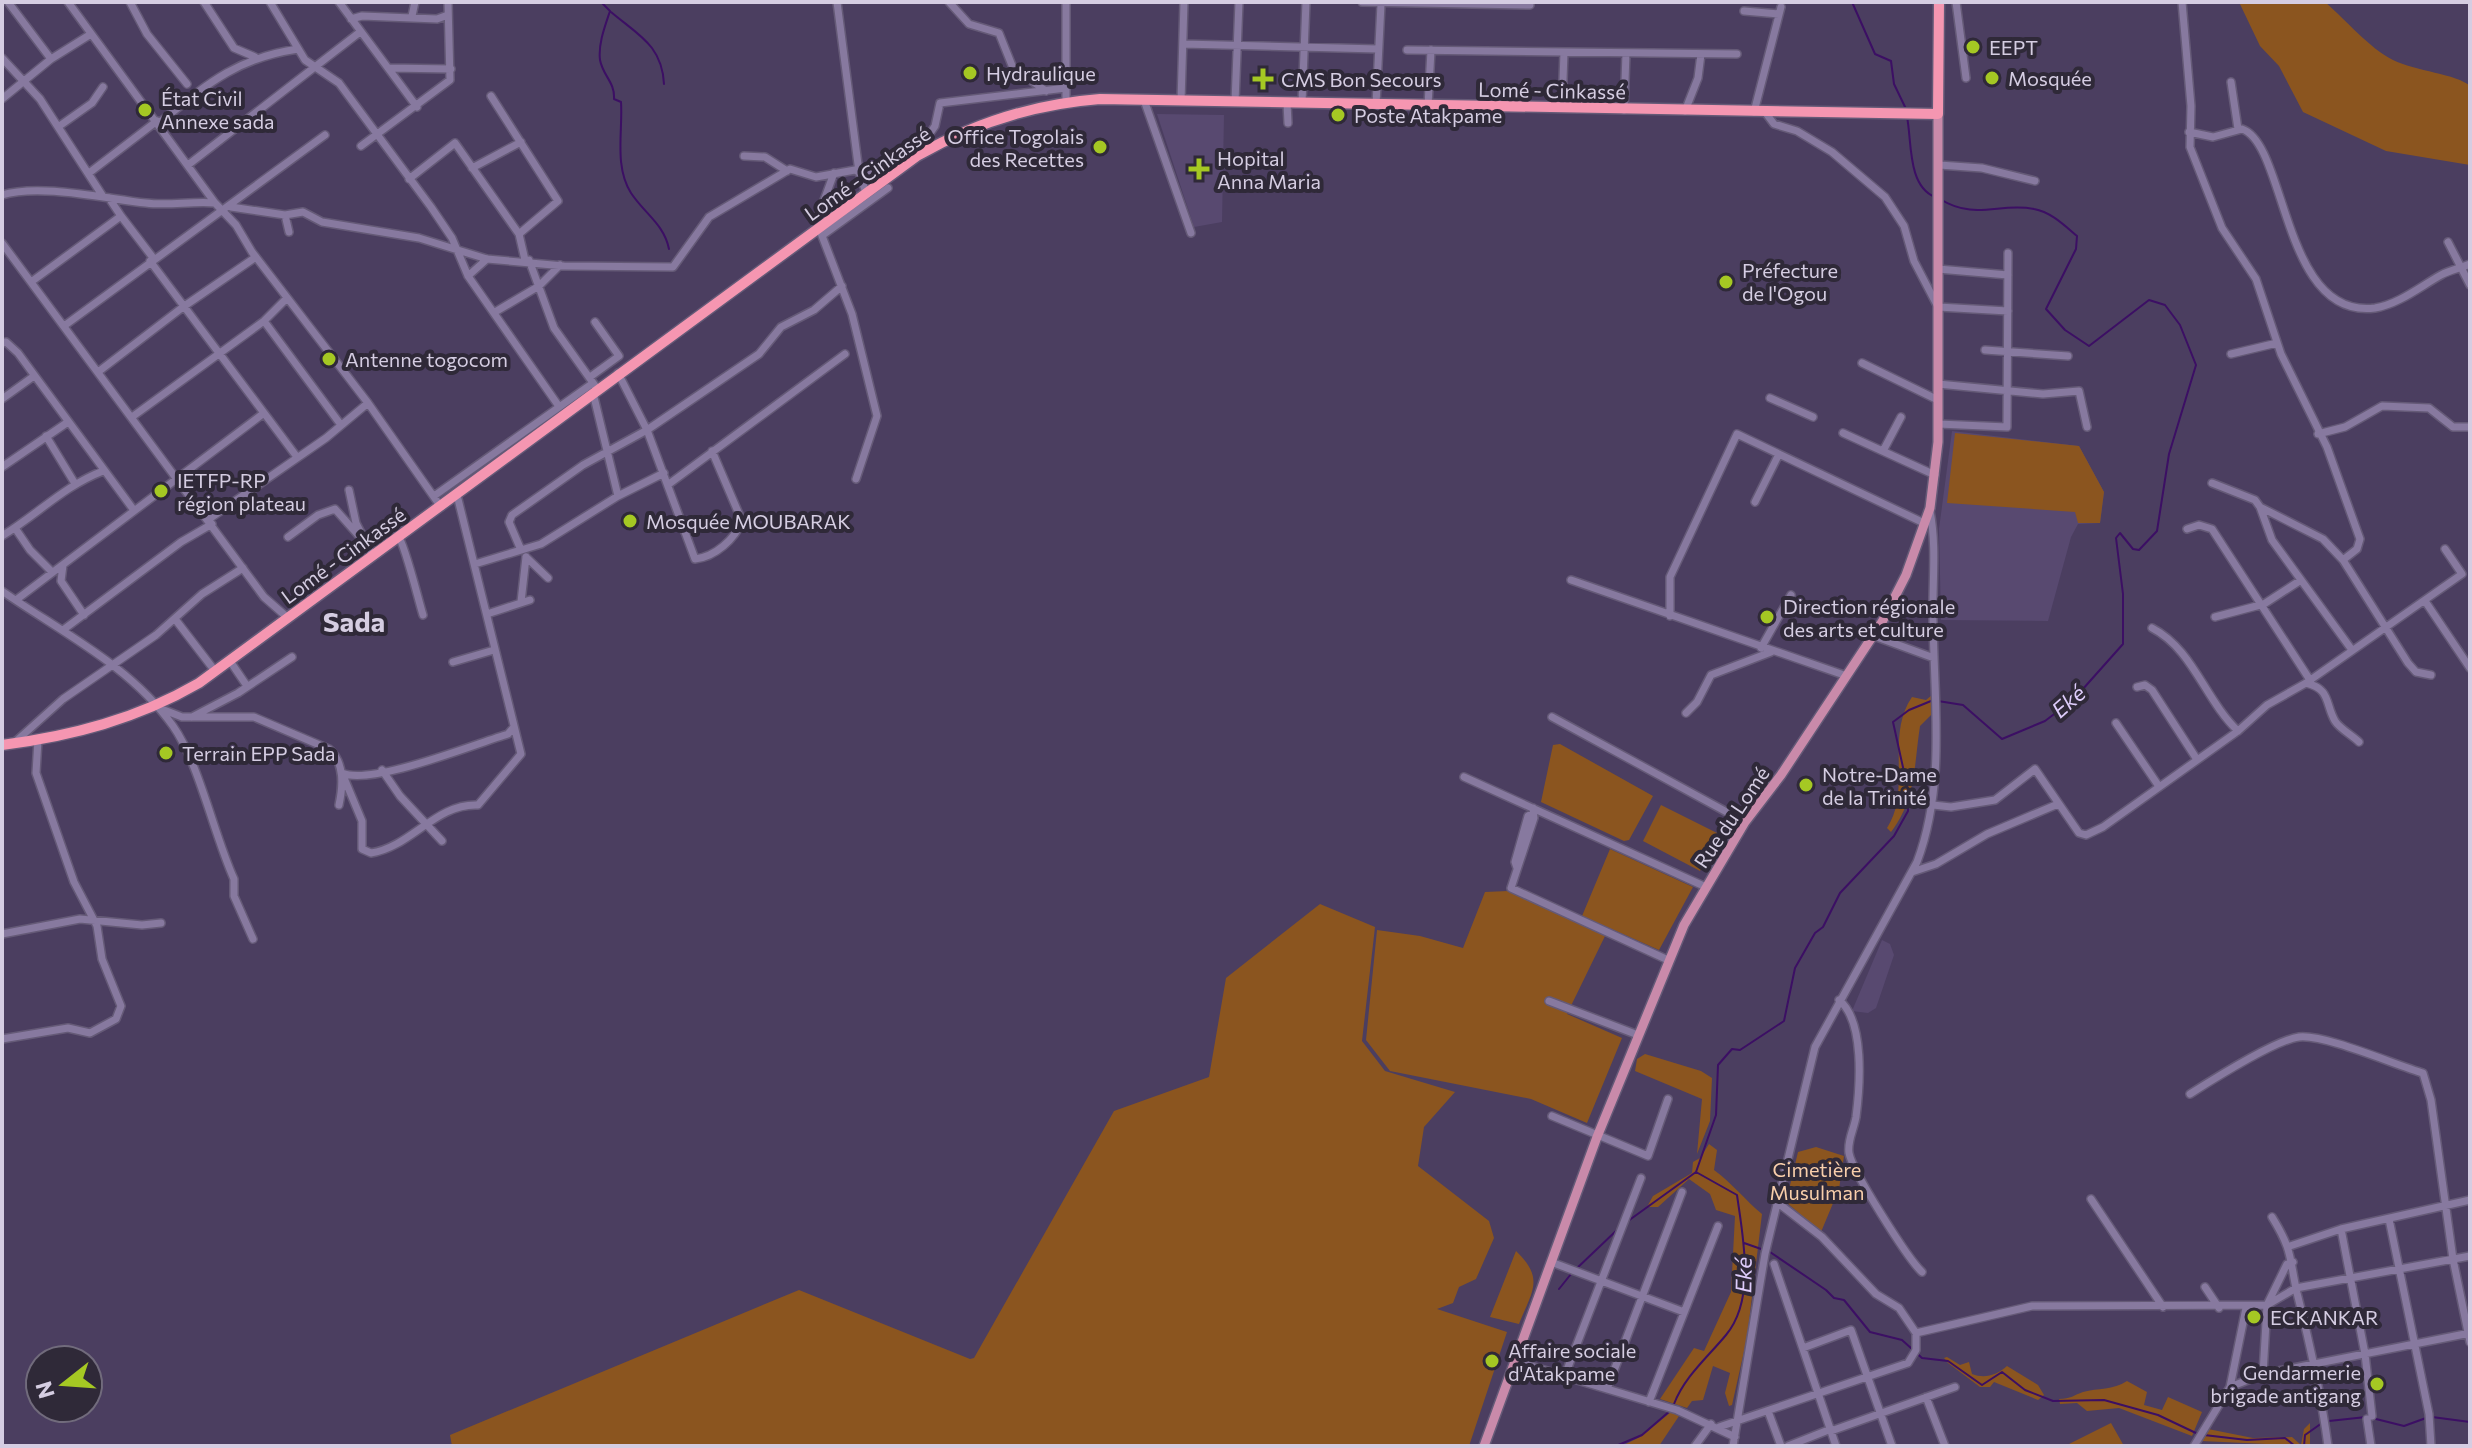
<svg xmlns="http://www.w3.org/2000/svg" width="2472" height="1448" font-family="Commissioner,sans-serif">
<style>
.built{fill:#584970}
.green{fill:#8b551f}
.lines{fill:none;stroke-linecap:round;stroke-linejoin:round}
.stream{stroke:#3c0f64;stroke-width:2}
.minor-casing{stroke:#655a77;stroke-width:10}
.major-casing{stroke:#655a77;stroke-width:12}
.highway-casing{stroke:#655a77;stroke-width:13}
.minor{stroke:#87799f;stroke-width:7}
.major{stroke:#c98aaa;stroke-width:9}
.highway{stroke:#f596b1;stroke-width:10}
.poi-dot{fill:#a5c823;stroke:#2f2938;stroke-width:3}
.labels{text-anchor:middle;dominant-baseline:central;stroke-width:8;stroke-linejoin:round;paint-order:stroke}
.poi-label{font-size:20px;fill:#d5cde2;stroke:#2f2938;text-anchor:start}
.street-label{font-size:20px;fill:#d5cde2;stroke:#2f2938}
.park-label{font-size:20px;fill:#f8ceab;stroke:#2f2938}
.water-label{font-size:22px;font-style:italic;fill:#deccfb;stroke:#2f2938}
.district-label{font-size:28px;font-weight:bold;fill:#d5cde2;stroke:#2f2938}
</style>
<rect width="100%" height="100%" fill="#4b3e60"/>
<!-- built -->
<path class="built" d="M1157,114L1224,115L1222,222L1194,227Z
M1952,431L2079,446L2104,492L2100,523L2078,524L2071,537L2048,621L1941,620L1939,529Z
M1882,940L1890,944L1894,955L1876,1008L1868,1013L1852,1011Z"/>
<!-- green -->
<path class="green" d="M2239,2H2325C2346,20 2369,48 2393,60C2415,71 2457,74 2470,86V165L2386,151L2303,112L2279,66L2260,46Z
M1955,433L2079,446L2104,492L2100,523H2078L2075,512L1947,503Z
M1932,695V714L1920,726C1914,765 1916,800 1891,832L1887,828C1912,790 1885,736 1912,697L1926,700Z
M1560,744L1653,796L1629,840L1624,841L1541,802L1553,745Z
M1661,805L1719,834L1700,871L1643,841Z
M1610,849L1693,887L1659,950L1582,916Z
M1508,891L1605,936L1567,1014L1622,1038L1587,1123L1531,1099L1390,1071L1366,1040L1377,930L1420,936L1463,948L1485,892Z
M1320,904L1375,927L1362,1041L1385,1071L1455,1092L1424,1127L1418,1166L1489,1221L1494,1238L1476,1279L1459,1287L1453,1303L1437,1309L1507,1332L1469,1446H452L450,1435L799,1290L970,1359L974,1358L1114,1111L1209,1077L1226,978Z
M1645,1054L1701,1071L1712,1078L1710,1121L1697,1154L1702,1099L1635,1071L1637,1059Z
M1709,1144L1717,1150L1714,1170C1733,1184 1745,1200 1762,1214L1747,1338L1732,1405L1729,1406L1725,1393L1730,1373L1713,1366L1703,1400L1692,1401L1687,1408L1660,1399L1694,1348L1704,1351L1731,1292L1735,1216L1716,1210L1710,1194L1689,1179L1658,1207H1647L1653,1196L1692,1173L1693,1162L1700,1158Z
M1816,1147L1844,1156L1839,1189L1821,1232L1786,1202L1798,1152Z
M1516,1251C1545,1279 1532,1291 1519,1324L1490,1317Z
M1947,1357L1960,1365L1969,1362L1972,1374C1985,1379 1997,1375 2007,1366L2038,1385L2044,1395L2038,1400L1994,1382L1990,1387H1980L1948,1363L1944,1358Z
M2127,1381L2147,1392L2144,1405L2162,1410L2168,1397L2202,1412L2192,1436L2119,1408L2087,1411L2077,1403L2060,1404L2059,1399C2071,1399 2074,1395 2083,1392C2098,1388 2113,1390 2127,1381Z
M1671,1412L1679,1416L1659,1446H1622L1642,1436Z
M2111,1423L2124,1446H2065Z
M2310,1423V1446L2201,1441L2208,1429L2253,1438L2292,1437L2301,1445L2304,1429Z"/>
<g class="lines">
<!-- stream -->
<path class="stream" d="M601,2L610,11C605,26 598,44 600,60C603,76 615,82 614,99L621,102C623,131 614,166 631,193C644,213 664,224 669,249
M1852,2L1875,54L1891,61L1894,84L1907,111
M611,12C638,35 662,45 664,84
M1907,117C1912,140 1907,186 1935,197
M1938,701L1963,705L2002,739L2045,721L2074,699L2123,644V594L2116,538L2120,533L2133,549L2139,550L2157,531L2169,454L2196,365L2180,325L2165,305L2149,300L2089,346L2065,330L2046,309L2076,249L2077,236C2064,225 2051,212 2034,209C2000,202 1975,221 1940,199
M1628,1221L1696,1172
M1744,1243L1764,1250
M1770,1252L1826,1290L1834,1298L1844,1300L1870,1332L1902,1340L1922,1358L1948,1361L1982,1385L2002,1372L2025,1390L2053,1401L2104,1400L2158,1415L2198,1434
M1575,1270L1617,1230
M1559,1289L1571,1274
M1674,1404C1685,1376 1707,1358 1726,1335C1756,1299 1743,1238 1737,1195L1696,1172L1716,1115L1718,1065L1732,1049L1740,1050L1784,1021L1795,968L1815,933L1823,927L1840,893L1894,836L1908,811V790L1893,722L1909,710L1931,701
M2432,1417L2470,1422
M2372,1418L2404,1426L2426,1418
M2329,1421L2366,1417
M2204,1435L2247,1440L2285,1438L2295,1446
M1616,1446L1642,1435L1671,1410
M2304,1446L2305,1435L2322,1423"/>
<!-- minor casing -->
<g class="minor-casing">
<path id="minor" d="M8,2L51,59
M68,2L215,203
M130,2L147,34L187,84
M204,2L234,48L255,57
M270,2L305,60L339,83L431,207L452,238L468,276L558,405
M339,2L417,107
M837,2L859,172L866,193
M949,2L969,24L999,33L1013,68L1046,91
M1066,2V103
M1362,2L1530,5
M1956,2L1966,78
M2182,2L2191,106L2190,147L2222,228L2256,279L2281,354L2327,447L2360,539L2357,549L2343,560
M1744,11L1779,14
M412,16L415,2
M351,19L362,16L437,19L448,15
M1183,44L1378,49
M1407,50L1737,54
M2,58L40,99L102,195
M389,68L451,69
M2231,82L2238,129
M491,96L558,201L519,234
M2,99L51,59L91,34
M1144,100L1191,233
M1181,101L1184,2
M1235,102L1239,2
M1287,103L1288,123
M1302,103L1306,2
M1376,105L1381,4
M1428,106L1431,50
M1562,108L1564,52
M1624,110L1626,53
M1685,111L1698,78L1701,54
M1754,112L1781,7
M1765,112L1774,124L1797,131L1832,152L1885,197L1904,226L1914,261L1938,307L2008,311
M159,123C206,85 236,58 298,49
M58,127L92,103L103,87
M2189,132L2213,137L2242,129C2287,144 2282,320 2375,308C2399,304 2421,286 2441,275C2450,270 2461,268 2470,264
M361,146L450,80L448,2
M744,156L765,157L787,171
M188,165L360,32
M1939,165L1982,168L2035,181
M472,168L521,142
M89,173L157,121
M409,179L455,143L519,234L525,260
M861,180L926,139L935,126L940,103L1066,88
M2,195C40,183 107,199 146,203C168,206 192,201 215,203L236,225L252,252L368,403L441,507
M231,207L285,215L303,212L322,222L419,238L487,259L564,266L673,267L709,217L790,169L816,177L855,170L859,172
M819,214L834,173
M285,215L289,232
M121,216L154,259
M819,228L852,314L877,416L856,479
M823,235L888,188
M2448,242L2470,285
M2,243L264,597L288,618
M529,260L554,328L596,387
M150,261L297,457
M1938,269L2008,275
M468,276L487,259
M31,282L121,216L109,198
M495,312L539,286L560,265
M264,321L341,425
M64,326L325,135
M2,343L6,342L18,353L133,509
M1985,350L2068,356
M2231,354L2277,343
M1862,363L1938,400
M98,372L183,307L256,257
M618,373L647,430L695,559C715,557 735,539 742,521L712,451
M590,377L619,356L595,322
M1938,384L2043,394L2079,391L2087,427
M593,393L618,496
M1770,398L1813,417
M2,399L34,376
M132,417L264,321L287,298
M1938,424L2007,427L2008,253
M1843,433L1935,475
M2318,434L2345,427L2382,406L2429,408L2453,427H2470
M46,436L74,482
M1883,451L1901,417
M2,467L68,422
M2212,483L2255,500L2260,507L2323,539L2343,560L2408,663L2416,672L2431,675
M669,484L845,354
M349,490L356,523L372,554
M434,496L593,383
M1755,502L1779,454
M2260,507L2272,540L2352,650
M209,519L326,438L368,403
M15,528L30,550L52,572
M2187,529L2199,525L2212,529L2310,680
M2,536C38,514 64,486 103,471
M398,536C405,544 418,599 423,615
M288,537L318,515L335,509L367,545
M521,550L509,522L512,515L583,465L647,430L759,354L781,327L814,310L842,286
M526,557L548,578
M475,564L541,544L618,496L664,473
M63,565L61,581L84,615
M1571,580L1844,675
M2,591C61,632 131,666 173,726C199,763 214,835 234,879V896L253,939
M16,600L264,413
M2425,601L2470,668
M521,602L526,557
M487,614L530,600
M1670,616V577L1737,434L1924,523
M2215,617L2264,604L2301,580
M175,619L215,671
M2152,628C2193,649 2205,700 2238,731
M63,630L181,542L212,524
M1874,636L1934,658
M1761,648L1791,595
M230,661L247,686
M453,662L494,650
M2306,683C2331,689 2325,704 2335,721C2340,729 2352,735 2359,742
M2137,687L2145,685L2152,690L2196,758
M164,710L182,717H254L329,749C345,763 343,786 339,805
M1686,713L1697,702L1711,675L1771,652
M192,717L238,693L292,657
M1552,717L1745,822
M2116,723L2158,785
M14,743L63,699L156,635L202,594L243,568
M382,770L400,796L442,841
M342,773L362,821V849L371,853C411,847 436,803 478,805L521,754L457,495
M342,773C371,786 472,745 508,734L514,727
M1464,777L1706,887
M1933,805L1951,807L1995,800L2035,769L2079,833L2086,835L2103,827L2238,731L2267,705L2306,683L2462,574L2445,549
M1533,808L1534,818L1511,888L1668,960
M1517,868L1515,862L1528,816L1532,814
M1912,872L1936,864L1987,834L2058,804
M2,934L80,919L142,925L161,923
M1839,1000C1865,1021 1860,1086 1856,1117C1854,1129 1847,1141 1849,1153C1852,1171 1908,1259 1922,1272
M1549,1001L1638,1035
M2,1039L68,1028L90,1033L116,1019L121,1006L102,959L97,926L74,882L36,773L38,740
M2190,1094C2212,1080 2275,1040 2299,1037C2325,1034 2395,1065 2423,1073L2431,1100L2453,1259L2470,1342
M1552,1116L1648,1156L1668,1099
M2091,1199L2163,1307
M1778,1203L1822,1237L1876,1294L1899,1308L1916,1333L2032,1306L2267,1305L2296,1288L2470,1256
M2272,1217C2293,1251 2289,1257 2297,1293C2310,1344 2321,1393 2328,1446
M2389,1219L2429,1414L2431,1446
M2341,1229L2365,1354L2372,1416
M2290,1246L2341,1229L2470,1200
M1551,1262L1684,1312
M1774,1264L1836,1446
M2205,1287L2219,1308
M1803,1348L1851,1330L1892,1446
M1514,1361L1677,1410L1735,1437
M2263,1374L2267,1305L2287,1264L2293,1262
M1565,1375L1641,1178
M2230,1387L2263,1374L2470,1333
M1607,1389L1682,1192
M1926,1397L1945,1446
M1649,1402L1718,1226
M1768,1411L1781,1446
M2367,1419L2371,1446
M1719,1427L1908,1363L1916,1350V1333
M1831,1431L1955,1387
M1695,1446L1711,1424
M1733,1446L1765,1254L1815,1047L1917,862C1946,785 1934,701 1933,620C1932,583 1937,548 1930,511
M1788,1446L1831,1429
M2194,1446L2230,1387L2246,1308"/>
</g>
<!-- major casing -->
<g class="major-casing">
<path id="major" d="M1484,1446L1597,1137L1684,925L1745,822L1781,775L1882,622L1906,575L1930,508L1938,442V114"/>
</g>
<!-- highway casing -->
<g class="highway-casing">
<path id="highway" d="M2,745C72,736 137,719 199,683L917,156C974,123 1034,104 1100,99L1938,114L1939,2"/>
</g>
<!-- minor -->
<use href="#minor" class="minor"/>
<!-- major -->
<use href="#major" class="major"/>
<!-- highway -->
<use href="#highway" class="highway"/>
</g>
<!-- markers -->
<g class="poi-dot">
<circle cx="1973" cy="47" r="8"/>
<circle cx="970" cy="73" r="8"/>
<circle cx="1992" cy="78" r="8"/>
<path d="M1259 67h8v8h8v8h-8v8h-8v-8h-8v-8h8z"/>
<circle cx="145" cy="110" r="8"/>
<circle cx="1338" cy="115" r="8"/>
<circle cx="1100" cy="147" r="8"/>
<path d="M1195 157h8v8h8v8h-8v8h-8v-8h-8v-8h8z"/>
<circle cx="1726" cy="282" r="8"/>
<circle cx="329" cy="359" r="8"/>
<circle cx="161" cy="491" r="8"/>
<circle cx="630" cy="521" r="8"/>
<circle cx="1767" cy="617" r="8"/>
<circle cx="166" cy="753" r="8"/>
<circle cx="1806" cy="785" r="8"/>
<circle cx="2254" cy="1317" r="8"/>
<circle cx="1492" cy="1361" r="8"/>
<circle cx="2377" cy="1384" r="8"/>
</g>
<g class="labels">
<!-- poi labels -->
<g class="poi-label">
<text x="1989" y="47">EEPT</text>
<text x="986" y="73">Hydraulique</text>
<text x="2008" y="78">Mosquée</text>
<text x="1281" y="79">CMS Bon Secours</text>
<text x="161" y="98">État Civil<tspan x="161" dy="23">Annexe sada</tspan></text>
<text x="1354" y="115">Poste Atakpame</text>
<text x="1084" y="136" text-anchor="end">Office Togolais<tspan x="1084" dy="23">des Recettes</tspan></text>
<text x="1217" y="158">Hopital<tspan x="1217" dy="23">Anna Maria</tspan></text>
<text x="1742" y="270">Préfecture<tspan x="1742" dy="23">de l'Ogou</tspan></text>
<text x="345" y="359">Antenne togocom</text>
<text x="177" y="480">IETFP-RP<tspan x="177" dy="23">région plateau</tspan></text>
<text x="646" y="521">Mosquée MOUBARAK</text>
<text x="1783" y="606">Direction régionale<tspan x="1783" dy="23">des arts et culture</tspan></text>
<text x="182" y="753">Terrain EPP Sada</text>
<text x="1822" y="774">Notre-Dame<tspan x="1822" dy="23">de la Trinité</tspan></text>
<text x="2270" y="1317">ECKANKAR</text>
<text x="1508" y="1350">Affaire sociale<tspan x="1508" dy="23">d'Atakpame</tspan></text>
<text x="2361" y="1372" text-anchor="end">Gendarmerie<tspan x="2361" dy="23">brigade antigang</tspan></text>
</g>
<!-- street labels -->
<g class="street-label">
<text transform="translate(1552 90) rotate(1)">Lomé - Cinkassé</text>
<text transform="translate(867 173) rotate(-35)">Lomé - Cinkassé</text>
<text transform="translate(343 555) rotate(-36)">Lomé - Cinkassé</text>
<text transform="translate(1731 817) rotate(-56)">Rue du Lomé</text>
</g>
<!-- park labels -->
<g class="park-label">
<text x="1817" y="1169">Cimetière<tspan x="1817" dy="23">Musulman</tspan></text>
</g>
<!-- water labels -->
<g class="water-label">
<text transform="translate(2068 701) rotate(-41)">Eké</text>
<text transform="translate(1743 1275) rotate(-89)">Eké</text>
</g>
<!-- district labels -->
<g class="district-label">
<text x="354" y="621">Sada</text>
</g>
</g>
<!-- border -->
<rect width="2472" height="1448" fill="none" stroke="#d5cde2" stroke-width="8"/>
<!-- north arrow -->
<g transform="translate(64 1384) rotate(253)"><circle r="38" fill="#2f2938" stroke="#716b7c" stroke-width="2"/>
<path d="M0-6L14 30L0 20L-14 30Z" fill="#a5c823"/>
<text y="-12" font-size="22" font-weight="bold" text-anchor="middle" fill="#d5cde2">N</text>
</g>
</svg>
